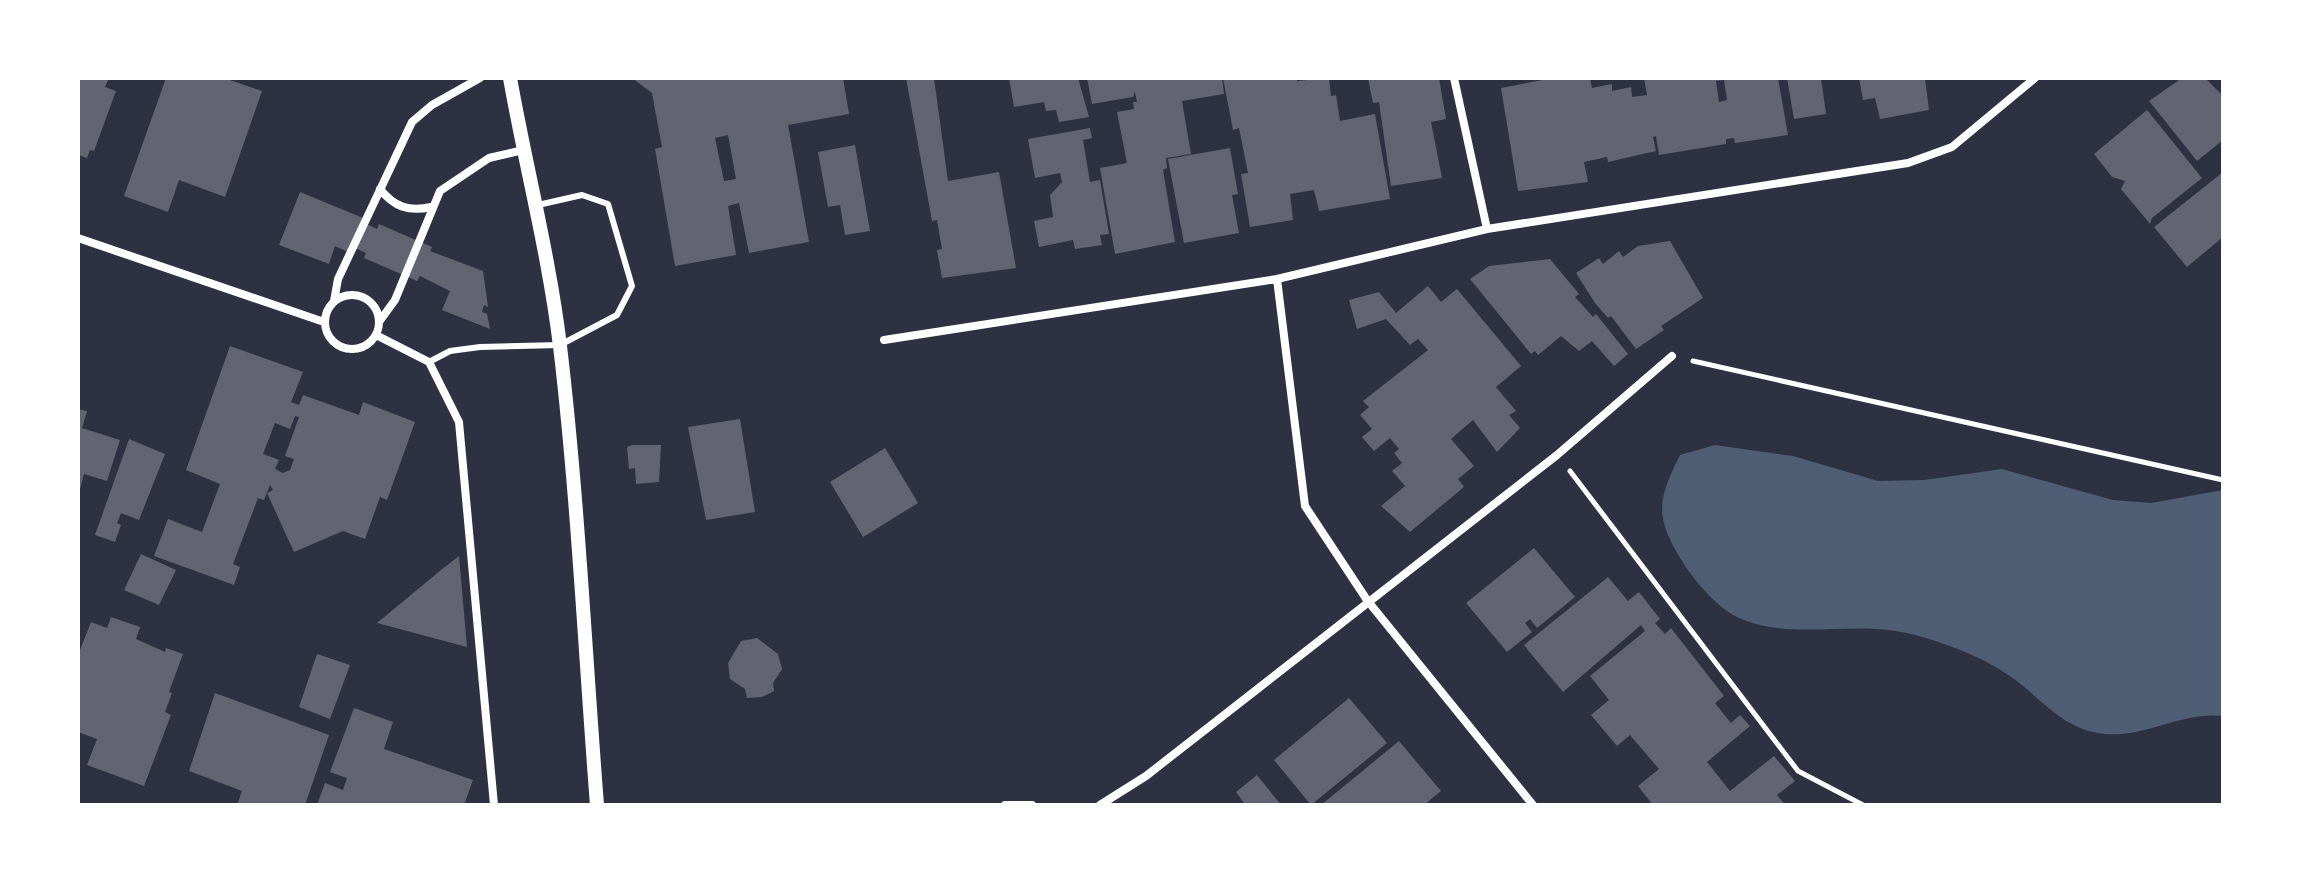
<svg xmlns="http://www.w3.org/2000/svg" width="2301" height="883" font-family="'Varela Round',sans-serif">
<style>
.water{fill:#4f5d75}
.building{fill:#626471;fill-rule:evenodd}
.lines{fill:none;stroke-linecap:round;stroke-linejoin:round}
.path{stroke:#fff;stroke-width:5}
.service{stroke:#fff;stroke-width:6}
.minor{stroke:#fff;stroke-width:8}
.tertiary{stroke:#fff;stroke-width:14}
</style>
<rect width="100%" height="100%" fill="#2d3142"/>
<!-- water -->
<path class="water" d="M1715,445L1793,456L1878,481L1924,480L2002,469L2113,500L2151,503L2223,490V716C2179,711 2141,741 2098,733C2057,726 2036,691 2002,671C1985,660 1966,652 1947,645C1928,638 1908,632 1888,630C1841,624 1781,639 1737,617C1715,606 1691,577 1679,556C1654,515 1659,497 1680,455Z"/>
<!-- building -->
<path class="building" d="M78,78H109L105,87L116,91L94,151L90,150L87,158L78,155Z
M166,78H224L262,91L225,197L179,180L168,212L124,196Z
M632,78H843L849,114L788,125L809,242L749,253L739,203L728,206L736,255L675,266L655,149L662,147L652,93ZM728,135L736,179L724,181L715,138Z
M906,78H934L948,181L999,172L1016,268L942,278L937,250L942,249L937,220L932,221Z
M1009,78H1078L1089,117L1059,122L1056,110L1046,111L1044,102L1014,107Z
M1087,78H1222L1224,94L1182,101L1191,154L1166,158L1167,168L1163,170L1175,242L1115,254L1100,168L1127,163L1117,112L1134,109L1133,102H1137L1135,92L1133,97L1092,104Z
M1223,78H1296L1297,81L1329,78L1331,96L1336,95L1340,121L1375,114L1390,199L1319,211L1314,190L1290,194L1293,220L1250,227L1241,174L1248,173L1239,128L1233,130Z
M1368,78H1439L1446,119L1431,122L1442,178L1391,186L1379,102L1373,103Z
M1553,78H1590L1592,88L1612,84V91L1631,87L1632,97L1647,95L1644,78H1778L1788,135L1735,143L1734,138L1726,139V144L1659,155L1656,136L1653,137L1656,151L1608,162L1607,157L1584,162L1588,182L1518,191L1501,88ZM1724,80L1727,100L1719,102L1716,81Z
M1787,78H1821L1826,114L1794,119Z
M1859,78H1925L1929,110L1880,119L1875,98L1863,100Z
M2182,78H2205L2223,96V140L2197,161L2149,101Z
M2147,110L2202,178L2152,218L2150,224L2121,189L2125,181L2112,177L2094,154Z
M1090,128L1092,138L1083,140L1090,182L1100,180L1109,234L1100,235L1102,245L1075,249L1073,240L1039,247L1034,221L1053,217L1050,195L1062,182L1060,173L1035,178L1028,139Z
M855,145L870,231L845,235L840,205L828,207L818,152Z
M1230,148L1238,194L1232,195L1239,233L1184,243L1168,159Z
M2223,172V237L2187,267L2154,227Z
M300,192L363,218L362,222L377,229L379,224L432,247L430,251L483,271L488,307L484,305L482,312L487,314L490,329L442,310L450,291L420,276L417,281L364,258L366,253L353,247L350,253L335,246L329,264L279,245Z
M1670,241L1703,298L1661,326L1664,330L1636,349L1611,316L1608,318L1595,303L1576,273L1599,258L1603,264L1619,251L1623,257L1638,246Z
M1550,259L1579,294L1575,297L1593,317L1596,314L1628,354L1614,366L1592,341L1579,351L1561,336L1538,355L1535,351L1531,354L1470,279L1489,266Z
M1428,286L1441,302L1457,289L1521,366L1496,387L1516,411L1509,415L1520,428L1497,452L1473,420L1451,439L1474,466L1458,479L1464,487L1410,532L1381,506L1405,486L1392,471L1402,463L1394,453L1399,449L1390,438L1374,451L1362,437L1372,429L1360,415L1369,407L1363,401L1428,350L1418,339L1410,345L1386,319L1357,329L1349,300L1379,292L1396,313Z
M230,346L303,372L291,402L299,405L303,395L359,415L363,402L415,422L387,500L380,497L365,539L343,531L294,552L267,493L273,490L270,485L264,500L258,498L233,564L240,567L234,585L154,556L168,519L202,532L220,484L186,470ZM295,416L299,417L285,456L294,459L290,470L283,473L275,469L279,460L263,454L275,423L290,429Z
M78,409L87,411L82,428L120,440L107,481L84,474L79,493Z
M740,419L755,512L706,520L688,427Z
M129,439L165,454L139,520L121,513L117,523L121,525L115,542L95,535Z
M632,445H661L659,482L636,484L635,468L629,469L627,447Z
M885,448L918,503L863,537L830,482Z
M1534,548L1575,597L1537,628L1530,619L1525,623L1532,632L1507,652L1466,603Z
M141,554L176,570L159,605L124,590Z
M459,556L467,647L377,623L441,570Z
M1608,577L1628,601L1639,592L1660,619L1655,623L1665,634L1671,628L1724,696L1715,703L1731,723L1740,715L1750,726L1707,762L1730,791L1774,756L1795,781L1777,795L1785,805H1653L1638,786L1659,769L1630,735L1617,746L1591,715L1609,700L1590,676L1645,631L1641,625L1563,692L1532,655L1524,645Z
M111,617L140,627L136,639L165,652L166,648L183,654L169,692L172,693L165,712L171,715L144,786L87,765L97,739L78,732V655L91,622L107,628Z
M757,638L778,654L782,669L773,683L774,691L762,697L747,698L745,689L730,679L728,663L741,641Z
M317,654L350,665L330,719L299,707Z
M215,693L329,735L305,805H237L242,791L189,771Z
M1349,698L1387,743L1311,805L1274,760Z
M354,708L393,722L384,749L473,780L464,805H317L325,783L343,790L347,778L330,772Z
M1399,741L1441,791L1424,805H1321Z
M1257,775L1281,805H1242L1244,803L1236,792Z"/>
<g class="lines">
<!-- path -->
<path class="path" d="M1693,361L2223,480
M1570,471L1798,771L1863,805"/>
<!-- service -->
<path class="service" d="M429,362L450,351L480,347L560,345L617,315L632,286L608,204L582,195L538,205"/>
<!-- minor -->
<path class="minor" d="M1454,78L1487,229
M380,189C394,207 409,212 431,207
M78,238L324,322
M1277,279L1305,506L1367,600L1533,805
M325 322a27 27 0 1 1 54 0a27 27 0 1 1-54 0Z
M334,301L338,279L412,122L432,105L480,78
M379,322L395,300L440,191L489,158L523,150
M376,335L429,362L459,422L494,805
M884,340L1277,279L1487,229L1908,163L1952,147L2035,78
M1005,805H1032
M1100,805L1146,776L1557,455L1672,356"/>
<!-- tertiary -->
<path class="tertiary" d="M510,78C526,168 549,255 560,346C578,498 585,652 597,805"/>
</g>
<!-- border -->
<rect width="2301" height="883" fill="none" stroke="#ffffff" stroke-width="160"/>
</svg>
